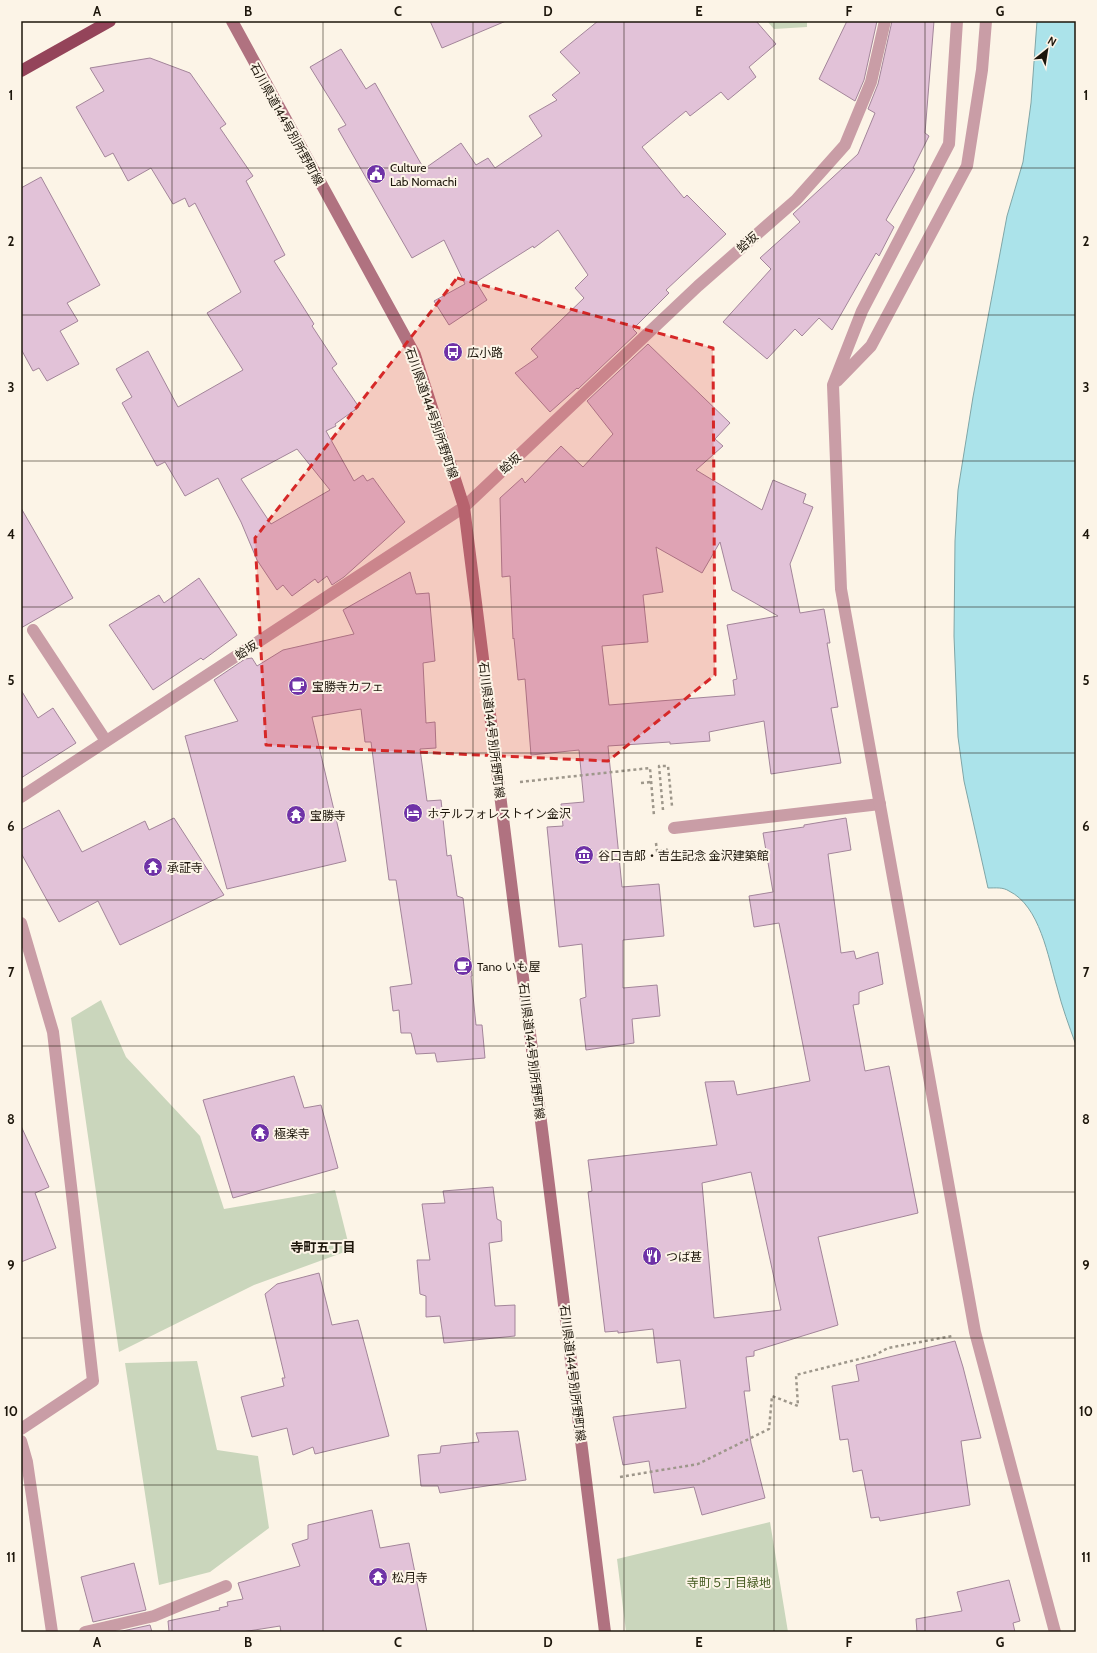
<svg xmlns="http://www.w3.org/2000/svg" width="1097" height="1653" font-family="Cabin,'Noto Sans JP',sans-serif">
<style>
.green{fill:#cad6bc}
.water{fill:#abe3ea;stroke:#80a6a7}
.building{fill:#e2c2d8;stroke:#a3859a;fill-rule:evenodd}
.lines{fill:none;stroke-linecap:round;stroke-linejoin:round}
.path{stroke:#9e978b;stroke-width:2.5;stroke-dasharray:3 3;stroke-linecap:butt}
.service{stroke:#c99da6;stroke-width:12}
.minor{stroke:#c99da6;stroke-width:12}
.secondary{stroke:#b07280;stroke-width:12}
.trunk{stroke:#94445a;stroke-width:12}
.marked{fill:#d62828;fill-opacity:0.2;stroke:#d62828;stroke-width:3;stroke-dasharray:8 5;stroke-linejoin:round}
.grid{fill:none;stroke:#1d160b;stroke-width:1;stroke-opacity:0.55}
.labels{text-anchor:middle;dominant-baseline:central;stroke-width:4;stroke-linejoin:round;paint-order:stroke}
.street-label{font-size:12px;fill:#1d160b;stroke:#fcf4e7}
.poi-label{font-size:12px;fill:#1d160b;stroke:#fcf4e7;text-anchor:start}
.park-label{font-size:12px;fill:#43591f;stroke:#fcf4e7}
.neighbourhood-label{font-size:13px;font-weight:bold;fill:#1d160b;stroke:#fcf4e7}
.neatline{fill:none;stroke:#1d160b;stroke-width:1.5}
.grid-label{font-size:13px;text-anchor:middle;font-weight:bold;fill:#1d160b}
</style>
<rect width="100%" height="100%" fill="#fcf4e7"/>
<!-- green -->
<path class="green" d="M767,21H807V27L774,29Z
M101,1000L126,1057L200,1136L224,1209L335,1190L350,1250L254,1285L119,1352L71,1018Z
M197,1361L217,1450L258,1456L269,1528L210,1572L159,1585L125,1363Z
M770,1522L788,1632H626L617,1559Z"/>
<!-- water -->
<path class="water" d="M1037,21H1076V1045C1069,1026 1062,1007 1057,987C1048,957 1040,906 1009,891C1003,887 996,888 988,888L964,781L958,737L954,636L955,541L958,490L973,397L1007,216L1023,162L1031,103Z"/>
<!-- building -->
<path class="building" d="M430,21H506L442,48Z
M598,21H756L776,44L749,67L756,77L728,100L721,92L690,116L686,111L642,147L684,198L687,195L726,234L666,290L669,293L633,329L637,333L578,389L577,388L550,412L515,373L538,357L531,349L584,298L575,288L588,275L558,230L534,248L533,246L476,282L487,300L449,325L434,301L465,284L444,240L412,258L338,129L346,125L310,67L341,49L366,89L375,83L424,169L461,143L476,165L488,158L495,168L542,136L529,116L557,100L552,95L580,73L560,52Z
M847,21H877L864,80L855,101L819,79Z
M892,21H934L925,133L929,136L913,168L915,169L886,220L894,227L879,256L876,253L832,330L819,318L802,336L795,329L767,359L723,322L771,269L760,258L800,222L793,214L858,154L875,113L868,109L878,84Z
M150,58L190,73L226,124L220,128L253,176L246,181L285,255L274,261L314,324L312,326L337,364L332,368L359,407L335,424L336,426L326,431L354,481L363,475L367,481L373,478L405,522L344,577L332,585L327,576L318,583L315,579L292,596L283,585L277,590L257,560L241,522L218,478L185,496L165,462L157,466L122,403L132,397L116,369L148,351L178,407L243,370L207,313L241,292L195,203L189,207L185,198L173,204L151,168L128,181L113,153L105,157L76,107L104,91L90,68ZM297,449L330,490L271,524L241,479Z
M41,177L100,285L67,303L78,321L60,331L79,364L47,381L39,368L33,371L21,349V188Z
M648,344L730,423L715,439L723,446L696,470L762,510L773,480L806,494L803,503L813,507L790,564L800,613L824,609L830,643H827L838,707L831,708L841,763L771,774L764,721L709,732L710,741L670,744V742L608,746L622,887L659,884L664,936L623,940V988L657,985L660,1016L632,1019L634,1043L586,1050L580,999L586,997L582,944L559,947L547,827L563,826L561,804L584,802L579,750L531,755L525,679L518,680L514,638L513,639L510,576L502,577L500,498L522,478L525,483L561,446L583,467L613,434L587,401ZM720,542L732,590L778,616L727,625L737,679L733,680L735,695L609,705L602,646L648,642L643,595L663,592L656,547L702,573Z
M21,508L73,598L21,628Z
M410,572L416,594L429,593L435,661L423,663L426,723L435,722L436,748L420,749L427,801L441,800L447,856L451,855L457,896L463,898L472,976H471L476,1025H482L485,1058L437,1062L435,1053L416,1054L411,1033H401L399,1010L393,1011L390,987L412,984L396,880H389L371,742H365L361,709L312,717L346,861L227,889L185,736L238,721L214,680L245,659L252,658L257,666L283,650L354,634L343,610Z
M199,578L237,635L203,660L201,658L153,690L109,625L159,595L164,603Z
M21,690L38,718L53,708L76,743L21,778Z
M59,810L82,852L145,821L149,830L174,818L224,895L120,945L98,901L59,922L21,853V830Z
M846,818L851,850L828,854L841,953L854,951L856,959L878,952L883,984L859,992V1004L853,1005L865,1071L889,1066L918,1213L818,1237L838,1325L754,1351V1356L746,1357L750,1391H744L751,1443L765,1498L702,1515L694,1487L654,1493L649,1461L623,1465L613,1417L686,1408L680,1360L657,1363L653,1329L618,1333V1331L605,1332L588,1192L592,1191L588,1160L717,1145L705,1082L734,1081L737,1095L810,1081L779,923L754,927L749,896L773,892L763,833L804,827V825ZM751,1172L781,1310L714,1318L702,1183Z
M294,1076L304,1108L321,1105L338,1168L233,1198L203,1100Z
M21,1126L49,1187L35,1193L56,1248L21,1262Z
M493,1187L497,1219L501,1221L502,1241L489,1243L495,1306L515,1305V1336L444,1343L440,1316L426,1317V1296L420,1294L417,1260H430L422,1204L445,1203L443,1191Z
M319,1273L332,1325L358,1320L389,1436L315,1454L313,1447L293,1455L287,1428L252,1437L241,1397L284,1386L282,1378H285L265,1294L277,1284Z
M955,1341L963,1367L981,1438L961,1441L970,1505L880,1521L879,1517L871,1518L862,1470L853,1472L848,1439L840,1440L832,1386L859,1381L856,1365Z
M518,1431L526,1480L440,1493L438,1486H421L418,1455L440,1453L441,1446L479,1442L476,1433Z
M372,1510L380,1548L409,1543L427,1632H281L280,1626L242,1632H169L168,1621L220,1610L219,1608L228,1606L227,1602L243,1599L238,1583L300,1566L292,1544L308,1539V1525Z
M134,1563L146,1610L93,1622L81,1577Z
M1009,1580L1020,1621L1013,1623L1015,1632H917L916,1619L962,1611L957,1592Z
M150,1625L152,1632H118Z"/>
<g class="lines">
<!-- path -->
<path class="path" d="M520,782L650,768L654,816
M641,783L651,782
M663,810L659,766H668L672,806
M656,843L657,851L667,850L666,849
M620,1477L698,1464L769,1429L772,1396L798,1406L796,1375L875,1355L888,1348L952,1336"/>
<!-- service -->
<path class="service" d="M33,630L106,741
M674,828L880,804
M85,1632L154,1616L226,1586"/>
<!-- minor -->
<path class="minor" d="M957,21L949,144L862,311L833,385L841,589L975,1332L1055,1632
M837,381L871,346L967,166L982,70L986,21
M21,797L464,507L698,286L796,200L845,145L871,82L885,21
M21,923L53,1032L73,1203L93,1381L21,1429
M21,1441L27,1462L52,1632"/>
<!-- secondary -->
<path class="secondary" d="M232,21L415,355L464,507L605,1632"/>
<!-- trunk -->
<path class="trunk" d="M21,71L110,21"/>
</g>
<!-- marked area -->
<path class="marked" d="M457,278L713,348L715,675L608,761L266,745L255,538Z"/>
<!-- grid -->
<path class="grid" d="M172,21V1632M323,21V1632M473,21V1632M624,21V1632M774,21V1632M925,21V1632M21,168H1076M21,315H1076M21,461H1076M21,607H1076M21,753H1076M21,900H1076M21,1046H1076M21,1192H1076M21,1338H1076M21,1485H1076"/>
<!-- icons -->
<defs>
<g id="civic-disc" transform="scale(1)"><circle r="9.5" fill="#6f32a7" stroke="#fcf4e7"/><path d="M-.6-6.5H3V-4.5H.6V-3L4-1V1h2V6H-6V1h2V-1L-.6-3ZM-1.2 2.5V6h2.4V2.5Z" fill="#fff"/></g>
<g id="bus-disc" transform="scale(1)"><circle r="9.5" fill="#6f32a7" stroke="#fcf4e7"/><path d="M-5-6H5V4H4V6H2V4H-2V6H-4V4H-5ZM-3.5-4V0h7V-4ZM-3.5 1.2v1.5H-2V1.2ZM2 1.2v1.5H3.5V1.2Z" fill="#fff"/></g>
<g id="cafe-disc" transform="scale(1)"><circle r="9.5" fill="#6f32a7" stroke="#fcf4e7"/><path d="M-5.5-4.5H6V0H3Q3 3.5 0 3.5H-2.5Q-5.5 3.5-5.5 0ZM3-3.2v2h1.7v-2ZM-6 4.5H4V6H-6Z" fill="#fff"/></g>
<g id="hotel-disc" transform="scale(1)"><circle r="9.5" fill="#6f32a7" stroke="#fcf4e7"/><path d="M-6-4.5h1.5V1H6V5H4.5V3h-9V5H-6ZM-4 0a1.8 1.8 0 1 1 3.6 0ZM.5 0V-2.5h3Q6-2.5 6 0Z" fill="#fff"/></g>
<g id="temple-disc" transform="scale(1)"><circle r="9.5" fill="#6f32a7" stroke="#fcf4e7"/><path d="M0-6L5-2H3V0L6.5 2.5H4V6H1.5V3h-3V6H-4V2.5H-6.5L-3 0V-2H-5Z" fill="#fff"/></g>
<g id="museum-disc" transform="scale(1)"><circle r="9.5" fill="#6f32a7" stroke="#fcf4e7"/><path d="M0-6L6-3V-2H-6V-3ZM-5-1h2V3h-2ZM-1-1h2V3h-2ZM3-1h2V3H3ZM-6 4H6V6H-6Z" fill="#fff"/></g>
<g id="restaurant-disc" transform="scale(1)"><circle r="9.5" fill="#6f32a7" stroke="#fcf4e7"/><path d="M-5-6h1v4h1v-4h1v4h1v-4h1v5L-1.5 .5V6h-2V.5L-5-1ZM5-6V6H3V1.5H1.5Q1.5-4 5-6Z" fill="#fff"/></g>
</defs>
<g fill-rule="evenodd">
<use href="#civic-disc" x="376" y="174"/>
<use href="#bus-disc" x="453" y="352"/>
<use href="#cafe-disc" x="298" y="686"/>
<use href="#hotel-disc" x="413" y="813"/>
<use href="#temple-disc" x="296" y="815"/>
<use href="#museum-disc" x="584" y="855"/>
<use href="#temple-disc" x="153" y="867"/>
<use href="#cafe-disc" x="463" y="966"/>
<use href="#temple-disc" x="260" y="1133"/>
<use href="#restaurant-disc" x="652" y="1256"/>
<use href="#temple-disc" x="378" y="1577"/>
</g>
<g class="labels">
<!-- street labels -->
<g class="street-label">
<text transform="translate(287 124) rotate(61)">石川県道144号別所野町線</text>
<text transform="translate(747 242) rotate(-41)">蛤坂</text>
<text transform="translate(432 413) rotate(71)">石川県道144号別所野町線</text>
<text transform="translate(510 463) rotate(-43)">蛤坂</text>
<text transform="translate(246 650) rotate(-33)">蛤坂</text>
<text transform="translate(492 730) rotate(83)">石川県道144号別所野町線</text>
<text transform="translate(532 1051) rotate(83)">石川県道144号別所野町線</text>
<text transform="translate(573 1373) rotate(83)">石川県道144号別所野町線</text>
</g>
<!-- poi labels -->
<g class="poi-label">
<text x="390" y="167">Culture<tspan x="390" dy="14">Lab Nomachi</tspan></text>
<text x="467" y="352">広小路</text>
<text x="312" y="686">宝勝寺カフェ</text>
<text x="427" y="813">ホテルフォレストイン金沢</text>
<text x="310" y="815">宝勝寺</text>
<text x="598" y="855">谷口吉郎・吉生記念 金沢建築館</text>
<text x="167" y="867">承証寺</text>
<text x="477" y="966">Tano いも屋</text>
<text x="274" y="1133">極楽寺</text>
<text x="666" y="1256">つば甚</text>
<text x="392" y="1577">松月寺</text>
</g>
<!-- park labels -->
<g class="park-label">
<text x="729" y="1582">寺町５丁目緑地</text>
</g>
<!-- neighbourhood labels -->
<g class="neighbourhood-label">
<text x="323" y="1247">寺町五丁目</text>
</g>
</g>
<!-- border -->
<rect width="1097" height="1653" fill="none" stroke="#fcf4e7" stroke-width="44"/>
<!-- north arrow -->
<g transform="translate(1047 50) rotate(30)" stroke="#fcf4e7" stroke-width="3" paint-order="stroke">
<path d="M0-3L7 15L0 10L-7 15Z" fill="#1d160b"/>
<text y="-6" font-size="11" font-weight="bold" text-anchor="middle" fill="#1d160b">N</text>
</g>
<rect x="22" y="22" width="1053" height="1609" class="neatline"/>
<g class="grid-label">
<text x="97" y="16">A</text>
<text x="248" y="16">B</text>
<text x="398" y="16">C</text>
<text x="548" y="16">D</text>
<text x="699" y="16">E</text>
<text x="849" y="16">F</text>
<text x="1000" y="16">G</text>
<text x="11" y="100">1</text>
<text x="1086" y="100">1</text>
<text x="11" y="246">2</text>
<text x="1086" y="246">2</text>
<text x="11" y="392">3</text>
<text x="1086" y="392">3</text>
<text x="11" y="539">4</text>
<text x="1086" y="539">4</text>
<text x="11" y="685">5</text>
<text x="1086" y="685">5</text>
<text x="11" y="831">6</text>
<text x="1086" y="831">6</text>
<text x="11" y="977">7</text>
<text x="1086" y="977">7</text>
<text x="11" y="1124">8</text>
<text x="1086" y="1124">8</text>
<text x="11" y="1270">9</text>
<text x="1086" y="1270">9</text>
<text x="11" y="1416">10</text>
<text x="1086" y="1416">10</text>
<text x="11" y="1562">11</text>
<text x="1086" y="1562">11</text>
<text x="97" y="1647">A</text>
<text x="248" y="1647">B</text>
<text x="398" y="1647">C</text>
<text x="548" y="1647">D</text>
<text x="699" y="1647">E</text>
<text x="849" y="1647">F</text>
<text x="1000" y="1647">G</text>
</g>
</svg>
